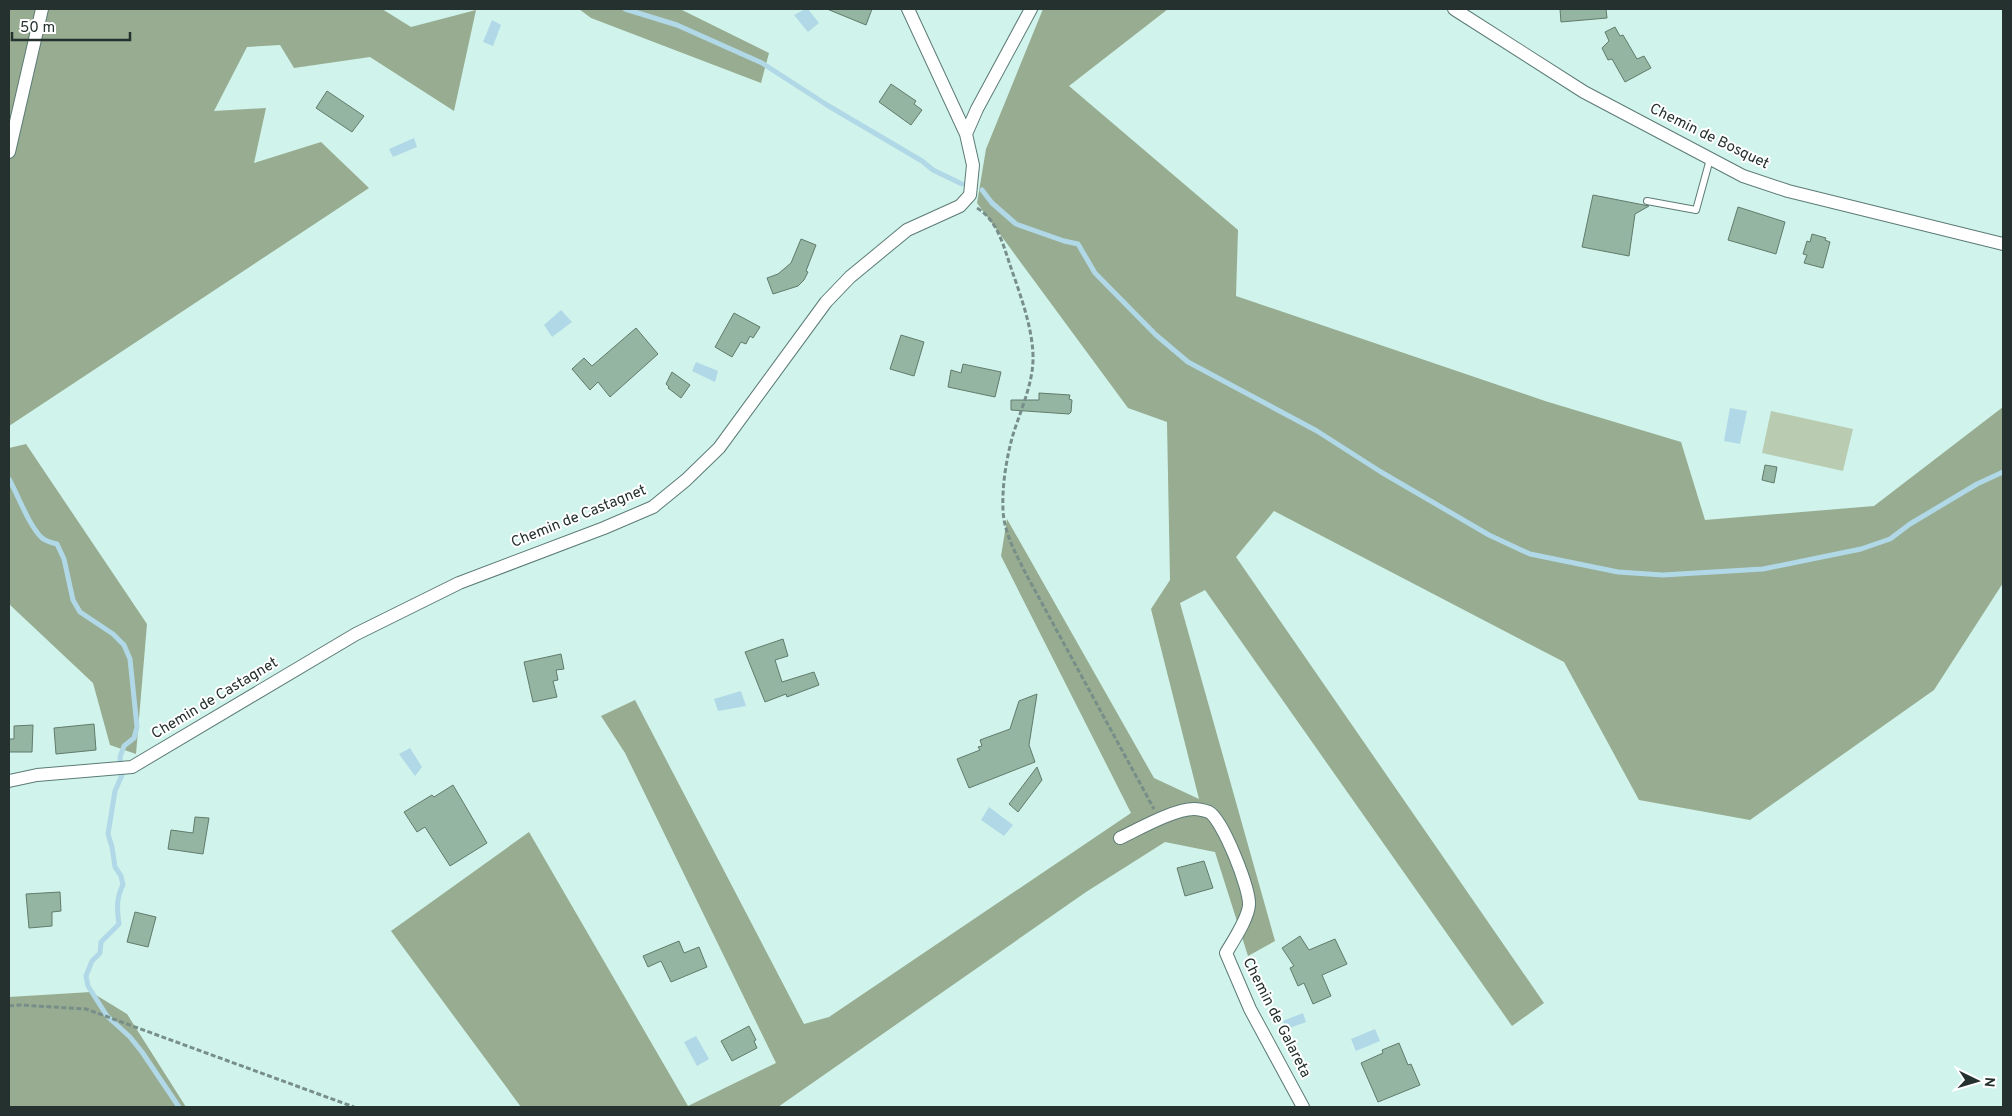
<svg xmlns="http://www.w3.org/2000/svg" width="2012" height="1116" font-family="Overpass,sans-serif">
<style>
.green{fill:#b9ccb2}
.forest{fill:#97ac90}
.water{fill:#b1d8e7}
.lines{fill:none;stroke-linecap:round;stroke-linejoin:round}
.stream{stroke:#b1d8e7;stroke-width:5}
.building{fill:#94b5a2;stroke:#627b6c}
.service-casing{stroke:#5c7b75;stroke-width:8}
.minor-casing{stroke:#5c7b75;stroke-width:14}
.path{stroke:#778e89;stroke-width:3;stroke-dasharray:5 2.5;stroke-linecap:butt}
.service{stroke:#fff;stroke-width:6}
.minor{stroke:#fff;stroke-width:12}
.labels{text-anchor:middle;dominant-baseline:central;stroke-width:4;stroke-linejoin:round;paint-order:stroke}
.street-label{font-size:15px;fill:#24312e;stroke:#fff}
</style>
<rect width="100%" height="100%" fill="#d0f3eb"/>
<!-- green -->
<path class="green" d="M1771,411L1853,429L1843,471L1762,453Z"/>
<!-- forest -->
<path class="forest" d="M9,9H382L411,27L476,10L454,111L370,57L294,68L280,45L247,47L214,111L266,108L254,163L321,142L369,188L9,426Z
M579,9H680L769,53L761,83L591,18Z
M1043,9H1168L1069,86L1238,230L1236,296L1545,401L1681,442L1705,520L1874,506L2003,407V583L1934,690L1750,820L1639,800L1564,662L1274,511L1236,557L1544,1003L1512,1026L1205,590L1180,603L1275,941L1248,956L1215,852L1165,842L1086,892L778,1107H521L391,931L529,832L688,1106L776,1063L625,753L601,716L635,700L804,1024L829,1017L1131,813L1001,556L1007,519L1154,778L1199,799L1151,609L1170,580L1167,422L1128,408L977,203L986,149Z
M26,444L147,624L136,754L110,745L93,683L9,604V448Z
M91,992L127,1014L186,1107H9V997Z"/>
<!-- water -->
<path class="water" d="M805,9H808L819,23L808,32L794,15Z
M492,20L501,25L493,46L483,42Z
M414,138L417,147L393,157L389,149Z
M561,310L572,322L552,337L544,325Z
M696,362L718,371L715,382L692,371Z
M1730,408L1747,411L1740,444L1724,441Z
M741,691L746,706L718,711L714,699Z
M410,748L422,767L415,776L399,754Z
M989,807L1013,825L1004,836L981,820Z
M1303,1013L1306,1022L1287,1029L1283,1021Z
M1375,1029L1380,1041L1356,1051L1351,1039Z
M696,1036L709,1059L697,1066L684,1042Z"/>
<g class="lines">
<!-- stream -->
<path class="stream" d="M625,9L677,25L762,63L827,105L922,161L933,170L962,184
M982,190L992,203L1016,224L1064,241L1078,244L1095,273L1156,335L1188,362L1317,431L1381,472L1489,535L1530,554L1618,572L1663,575L1763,569L1861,549L1890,539L1910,524L1977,484L2003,472
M9,479C18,495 29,526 42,538C46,541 52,543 57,544L64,559L73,600L80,612L113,634L124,645L130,659L137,727L134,738L124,746L120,757L122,775L115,791L108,834L112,847L115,867L121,876L123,885C116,898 117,910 119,924L101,942L100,953L92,961L86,976L88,986L107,1016L130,1037L142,1052L179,1107"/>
</g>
<!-- building -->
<path class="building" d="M827,9H872L866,25Z
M1560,9H1606L1607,18L1561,22Z
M1615,27L1620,36L1623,35L1637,59L1644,56L1651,68L1625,82L1612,59L1608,60L1602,48L1609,41L1605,32Z
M891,84L916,101L914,104L922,110L911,125L879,102Z
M327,91L364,116L352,132L316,108Z
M1593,195L1649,206L1635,214L1629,256L1582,247Z
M1738,207L1785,222L1776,254L1728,240Z
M1812,234L1826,238L1825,240L1830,242L1823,268L1804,263L1807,255L1803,254L1807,241L1810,242Z
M801,239L816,245L806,271L808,272L804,280L798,286L773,294L767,278L778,274L791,263Z
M734,313L760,327L753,338L750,336L746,344L741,342L732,357L715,347Z
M636,328L658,354L610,397L598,382L590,390L572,369L584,358L592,366Z
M901,335L924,342L914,376L890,369Z
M963,364L1001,372L995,397L948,387L951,370L961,373Z
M672,372L690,385L681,398L668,388L669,387L666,384Z
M1039,393L1070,395L1069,399L1072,400L1071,412L1069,414L1011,410V400H1039Z
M1765,465L1777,467L1774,483L1762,480Z
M783,639L788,656L775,660L782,682L814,672L819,685L787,697L786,694L765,702L745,652Z
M561,654L564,669L556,670L558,680L553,681L557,697L533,702L524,662Z
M1037,694L1029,745L1035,762L969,788L957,759L980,750L978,747L982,746L980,740L1010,729L1019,701Z
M94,724L96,750L56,754L54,728Z
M33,725L32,752H9V739H14V726Z
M1037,767L1042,780L1018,812L1009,804Z
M453,785L487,843L450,866L425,827L417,832L404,812L432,795L434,797Z
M195,817L209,818L203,854L168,849L171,830L193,833Z
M1204,861L1213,888L1185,896L1177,868Z
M60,892L61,911L52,912V926L29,928L26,894Z
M135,912L156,917L148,947L127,942Z
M1300,936L1309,950L1335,939L1347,964L1322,975L1331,996L1313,1004L1304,983L1298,986L1290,968L1294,966L1282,948Z
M679,941L684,953L699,947L707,967L671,982L661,961L648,967L643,956Z
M749,1026L756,1040L754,1041L757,1048L732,1061L721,1041Z
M1399,1043L1408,1065L1411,1064L1420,1085L1378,1102L1361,1063L1383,1053L1382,1050Z"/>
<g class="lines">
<!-- service casing -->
<g class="service-casing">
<path id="service" d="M1647,201L1696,210L1710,159"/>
</g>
<!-- minor casing -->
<g class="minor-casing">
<path id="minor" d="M908,9L966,134
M1454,9L1584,92L1743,176L1788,191L2003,244
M9,152L42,9
M9,781L37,775L132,767L356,634L459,583L604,528L653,507L686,480L719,448L826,302L850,277L907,230L960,206L970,195L973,165L966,134L977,109L1031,9
M1120,838C1139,829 1174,809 1194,809C1198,809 1206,811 1209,812C1223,820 1250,889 1249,905C1248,919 1233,941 1226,953L1250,1009L1303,1107"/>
</g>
<!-- path -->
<path class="path" d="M977,208C997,220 1003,244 1010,265C1020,294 1034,331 1033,361C1032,387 1019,414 1012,438C1006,461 1002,486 1003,510C1004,533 1016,554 1026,574L1154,809
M9,1006L20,1005L86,1009L354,1107"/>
<!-- service -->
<use href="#service" class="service"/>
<!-- minor -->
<use href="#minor" class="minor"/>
</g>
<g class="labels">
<!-- street labels -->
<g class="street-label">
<text transform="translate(1709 137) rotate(26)">Chemin de Bosquet</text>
<text transform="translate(579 517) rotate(-22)">Chemin de Castagnet</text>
<text transform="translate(215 699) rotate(-31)">Chemin de Castagnet</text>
<text transform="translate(1276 1018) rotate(63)">Chemin de Galareta</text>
</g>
</g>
<!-- border -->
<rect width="2012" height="1116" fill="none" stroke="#24312e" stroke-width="20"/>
<!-- north arrow -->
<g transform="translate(1977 1081) rotate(95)" stroke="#ffffff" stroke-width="4" paint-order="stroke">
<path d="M0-4L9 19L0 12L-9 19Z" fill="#24312e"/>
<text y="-8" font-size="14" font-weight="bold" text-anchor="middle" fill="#24312e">N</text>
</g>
<!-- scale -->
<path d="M12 32v8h118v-8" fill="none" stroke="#24312e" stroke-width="2.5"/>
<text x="20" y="32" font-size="15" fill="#24312e" stroke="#ffffff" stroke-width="4" paint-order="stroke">50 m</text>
</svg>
